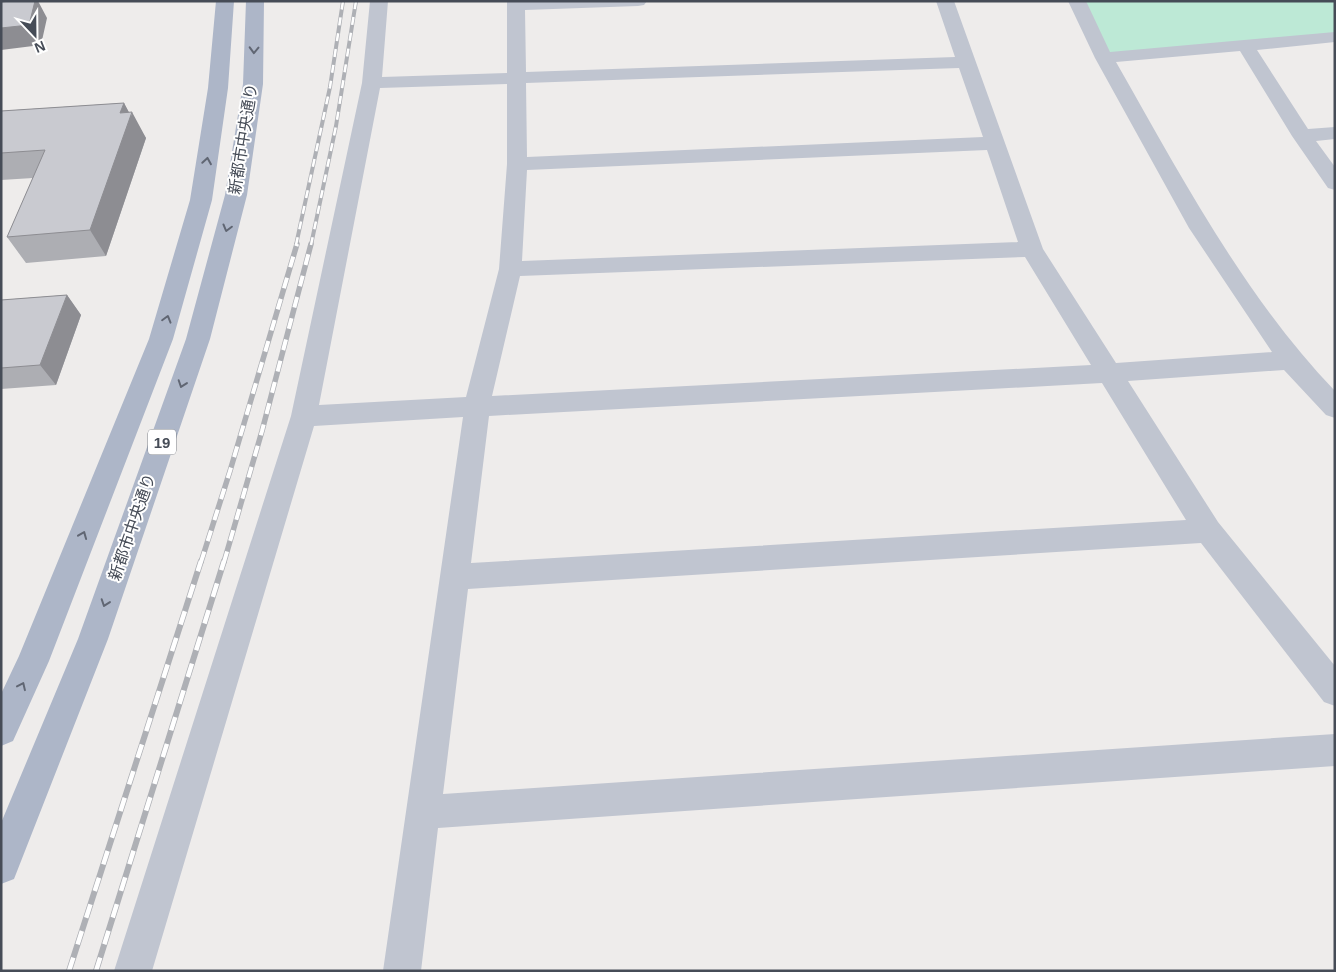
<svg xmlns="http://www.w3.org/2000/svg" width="1336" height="972" font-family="Helvetica,'Noto Sans JP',sans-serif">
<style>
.green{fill:#bde9d6}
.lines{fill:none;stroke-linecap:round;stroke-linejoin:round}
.street{fill:#c0c5d0;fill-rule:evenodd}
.primary{fill:#adb6c8;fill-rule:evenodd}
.rail-far2-casing{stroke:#aeb0b5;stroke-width:4}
.rail-far1-casing{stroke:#aeb0b5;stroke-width:5.5}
.rail-casing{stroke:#aeb0b5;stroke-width:6}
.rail-far2{stroke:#fff;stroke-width:2.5;stroke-dasharray:8;stroke-linecap:butt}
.rail-far1{stroke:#fff;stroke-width:4;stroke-dasharray:11;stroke-linecap:butt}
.rail{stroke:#fff;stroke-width:4.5;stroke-dasharray:14;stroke-linecap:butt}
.wall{fill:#adaeb3}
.shaded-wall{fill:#8d8d92}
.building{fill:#c9cad0;stroke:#8d8d92}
.oneway{stroke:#606673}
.labels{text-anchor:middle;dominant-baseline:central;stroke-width:4;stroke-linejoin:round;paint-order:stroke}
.shield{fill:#fff;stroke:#7e8289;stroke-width:1}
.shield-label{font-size:15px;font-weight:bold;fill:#464c57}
.street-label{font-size:16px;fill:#464c57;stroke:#fff}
</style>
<rect width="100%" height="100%" fill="#eeeceb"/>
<!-- green -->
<path class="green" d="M1076,1H1335V37L1104,58Z"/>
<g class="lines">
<!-- street -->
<path class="street" d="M370,1H388L382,77L507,73V1H647L644,5L638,6L525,10L526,72L955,57L936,1H954L1043,249L1116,363L1272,352L1189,228L1095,58L1068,1H1086L1110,52L1335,32V42L1257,50L1308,129L1335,127V139L1316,141L1335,167V190L1328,188L1292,136L1240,51L1116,62C1181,176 1244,296 1335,391V418L1326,415L1284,370L1128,381L1218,522L1335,666V706L1324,702L1201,543L468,589L443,794L1335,734V766L438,828L421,971H383L463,417L314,426L152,971H114L291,416L362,83ZM959,68L983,137L527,157L526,83ZM507,84V164L499,269L466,397L319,405L380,88ZM987,150L1018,242L522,261L527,170ZM1025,257L1091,365L492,396L520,276ZM1102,383L1186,520L471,563L489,416Z"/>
<!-- primary -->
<path class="primary" d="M216,1H234L228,88L212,200L173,339L49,661L13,741L1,746V694L19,656L149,339L190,200L208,88Z
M246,1H264L263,84L247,195L210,339L108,639L14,879L1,884V823L78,639L186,339L225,195L243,84Z"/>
<!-- rail-far2 casing -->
<g class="rail-far2-casing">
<path id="rail-far2" d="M296,245L330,87L343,1
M311,245L336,126L356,1"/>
</g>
<!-- rail-far1 casing -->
<g class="rail-far1-casing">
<path id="rail-far1" d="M201,562L230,471L297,244
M224,562L262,431L311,244"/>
</g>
<!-- rail casing -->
<g class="rail-casing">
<path id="rail" d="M69,971L201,561
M96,971L224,561"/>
</g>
<!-- rail-far2 -->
<use href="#rail-far2" class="rail-far2"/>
<!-- rail-far1 -->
<use href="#rail-far1" class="rail-far1"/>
<!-- rail -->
<use href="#rail" class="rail"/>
</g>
<!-- wall -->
<path class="wall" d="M124,103L129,113L146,138L106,256L26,263L7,237L33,178L1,180V111Z
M67,295L81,315L56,385L1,389V300Z"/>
<!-- shaded-wall -->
<path class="shaded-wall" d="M35,1H38L47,18L41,45L1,50V28Z
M124,103L131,116L132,112L146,138L106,256L90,230L120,113Z
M67,295L81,315L56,385L40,365Z"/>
<!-- building -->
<path class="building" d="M11,1H35L29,25L1,28V2Z
M124,103L120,113L132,112L90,230L7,237L45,150L1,153V111Z
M67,295L40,365L1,368V300Z"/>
<!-- one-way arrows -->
<defs><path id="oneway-chevron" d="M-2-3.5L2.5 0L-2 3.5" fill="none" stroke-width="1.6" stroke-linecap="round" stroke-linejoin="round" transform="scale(1.25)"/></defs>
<g class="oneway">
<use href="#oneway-chevron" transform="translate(254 50) rotate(92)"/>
<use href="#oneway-chevron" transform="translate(207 161) rotate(-81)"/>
<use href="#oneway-chevron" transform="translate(227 228) rotate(105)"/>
<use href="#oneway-chevron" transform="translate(167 319) rotate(-74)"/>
<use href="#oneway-chevron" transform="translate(182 384) rotate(109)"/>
<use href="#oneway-chevron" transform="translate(83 535) rotate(-68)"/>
<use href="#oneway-chevron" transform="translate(105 603) rotate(109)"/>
<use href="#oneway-chevron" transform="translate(22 686) rotate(-65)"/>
</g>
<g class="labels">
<!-- shield labels -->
<rect class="shield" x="148" y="429.5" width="28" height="25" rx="4"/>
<g class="shield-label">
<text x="162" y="442">19</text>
</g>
<!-- street labels -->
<g class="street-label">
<text transform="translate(243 139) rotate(-81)">新都市中央通り</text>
<text transform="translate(132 527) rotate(-71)">新都市中央通り</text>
</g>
</g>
<!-- border -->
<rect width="1336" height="972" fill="none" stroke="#464c57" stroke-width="5"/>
<!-- north arrow -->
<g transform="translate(35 35) rotate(158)" stroke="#ffffff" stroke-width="4" paint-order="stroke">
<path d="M0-4L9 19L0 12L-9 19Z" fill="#464c57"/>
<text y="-8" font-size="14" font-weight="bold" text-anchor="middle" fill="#464c57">N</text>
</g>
</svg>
